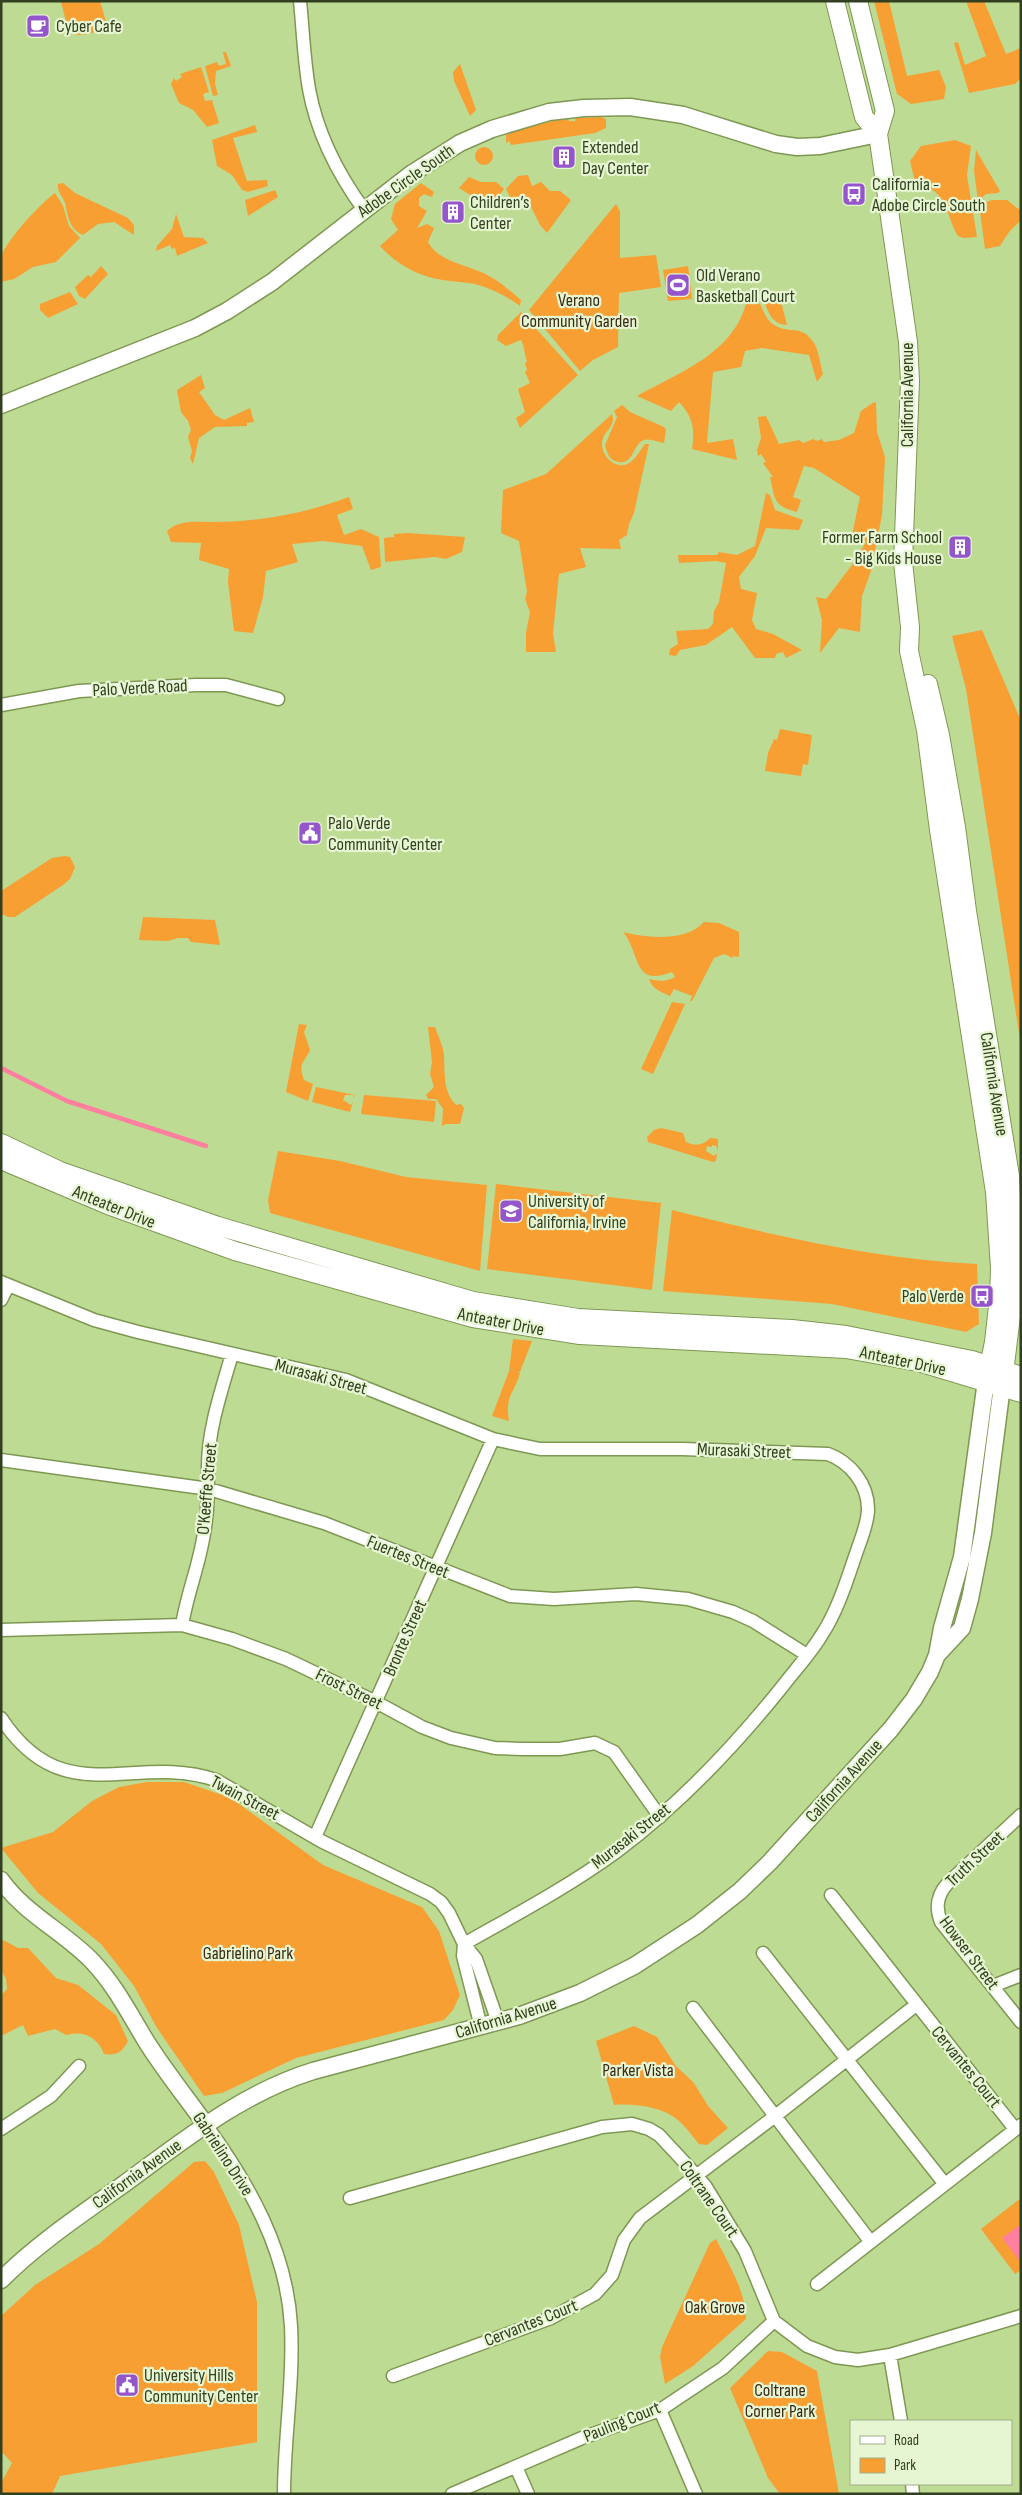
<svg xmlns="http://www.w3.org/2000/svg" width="1022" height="2495" font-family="'Sofia Sans Condensed',sans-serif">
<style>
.green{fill:#f79f33}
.water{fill:#ff7f9e}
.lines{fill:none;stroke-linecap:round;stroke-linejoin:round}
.stream{stroke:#ff7f9e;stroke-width:4.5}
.minor-casing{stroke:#7e9853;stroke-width:15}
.tertiary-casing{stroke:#7e9853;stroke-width:19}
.secondary-casing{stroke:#7e9853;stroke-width:20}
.minor{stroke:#fff;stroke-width:12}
.tertiary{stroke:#fff;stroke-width:16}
.secondary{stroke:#fff;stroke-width:18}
.labels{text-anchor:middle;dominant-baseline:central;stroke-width:4.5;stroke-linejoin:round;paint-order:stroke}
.poi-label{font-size:18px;fill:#333f21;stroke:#e7f6d2;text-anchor:start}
.street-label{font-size:18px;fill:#333f21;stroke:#e7f6d2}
.park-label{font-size:18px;fill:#3b2a19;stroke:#e7f6d2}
</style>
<rect width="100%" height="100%" fill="#bedb93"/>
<!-- green -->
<path class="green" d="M100,1L107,25L90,34L75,35L74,31L69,33L61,2Z
M874,1H889L907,76L939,70L946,87L944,99L911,104L897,94Z
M966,1H984L1006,54L1021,48V78L1015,84L969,93L954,43L958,42L965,65L986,56Z
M223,52H226L231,66L216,71L215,84L218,95L213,96L205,66L217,62L219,66L226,64Z
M460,64L476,110L470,116L454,81L453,72Z
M201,67L209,92L203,94L205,101L212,100L219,123L207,127L193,110L179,103L171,84L174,78L176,81L182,77L180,74Z
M601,117L606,119V128L595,133L511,145L509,141L506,143V135C519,125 551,121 568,119L569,121H575L576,118Z
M255,125L257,132L233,138L247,181L267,180L268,186L248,192L242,190L232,175L217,166L212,140Z
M955,140L971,146L967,175L977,237L963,238L958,236C948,221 948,197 929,188L917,190L910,161L921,146Z
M475 156a9 9 0 1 1 18 0a9 9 0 1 1-18 0Z
M976,150L1000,191L998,193L986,194L978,201L974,171Z
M528,175L532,186L541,182L550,191H560L571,200L547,233L540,225L530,205L510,197L506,189L518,176Z
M469,177L481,182H496L504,189L499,196L480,201L459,188Z
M63,183L75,193L128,218L134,225V235L114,222L98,224L83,235C69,229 68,216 65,203C62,195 57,192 58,184Z
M421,183L434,192L432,197L424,194L419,198V206L427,211L417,228L427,224L434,228L428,242C439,263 470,265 489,276C501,282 511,292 521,300L520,306C506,296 491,288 475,284C464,282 454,282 443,280C419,277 396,264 380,246L398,230L391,219L395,204Z
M275,190L278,197L248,216L245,200Z
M55,193L63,206L69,226L80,238L56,262L33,267L14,279L1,282C1,274 0,265 1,258C5,241 41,203 55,193Z
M992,200H1007L1021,211V220L1009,232L1000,246L985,249L980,212L984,203Z
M616,204L620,211V258L656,255L661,287L619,293L618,347L593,360L580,371L529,310Z
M176,214L184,237L203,238L208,243L177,256L175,248L172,249L170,245L156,251L157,246L172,229Z
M101,266L108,274L85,299L79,296L75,287L88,275L91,277Z
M688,266L692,299L668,301L663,270Z
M778,290L787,325C772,324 768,313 764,300L770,294Z
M70,292L78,304L48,318L40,310V304Z
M747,300L760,304C764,312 767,322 776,326C790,334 802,324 814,343C819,351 820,364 823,374L817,382L809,355L762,348L745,351L741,367L713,372L707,443L733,439L737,460L692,449C695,429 693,417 679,402L671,411L637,396C680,372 735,353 747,300Z
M521,312L578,375L520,428L516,418L525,412L518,389L530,383L525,372L527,370L525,363L527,361C524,353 525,348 521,340L506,346L497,340L498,335Z
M201,375L205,388L199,392L215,415L224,420L250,408L254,422L247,423V426L215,427L199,438L193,464L190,458L192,451L188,437L191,430L188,421L181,412L177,390Z
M874,402L876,403L877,432L885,457L882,515L871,571L862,596L860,632L839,628L820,653L822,620L816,597L826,599L852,565L866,542L852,535L860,497L814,468L804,466L793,497L801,500L797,512C773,506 775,499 770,477H773L763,463L766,462L761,454L758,456L757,450L761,438L758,417L766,416L779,444L799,440L803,443L813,439L817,441L822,439L824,442L839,440L854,433L861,411Z
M622,405L630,412L664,427L666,430L664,443C658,442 650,438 644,440C632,444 634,468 615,461C608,458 607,452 605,445L617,417L614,411Z
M612,414C616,425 606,430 603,438C599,450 608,463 619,465C632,467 638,453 645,444H649L634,513L629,524L627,535L619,540L621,549L580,548L586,567L559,574L553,633L556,652H526V633L530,612L525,599L527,592L519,541L501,533L503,490L546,474Z
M766,493L770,495L775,510L803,520L799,530L766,528L755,556L739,577L741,589L757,593L752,620L756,629L773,634L802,650L786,658L783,652L776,654L775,658H755L732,627L706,645L680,650L676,656L669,655L670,649L678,644L676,631L708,629L713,624L714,611L719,602L726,563L716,561L679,563L678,555H717L719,552L737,555L755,546Z
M349,497L353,509L337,515L344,535L361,529L379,537L381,567L371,570L362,546L323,541L292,544L298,562L266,571L263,597L253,633L234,631L228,582L229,569L199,560L201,543L171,542L167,531C179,520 195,522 210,522C259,522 303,514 349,497Z
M408,533L465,537L462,552L446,559L435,557L385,562L384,538L394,537V534Z
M982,630L1021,721V1046L966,689L952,636Z
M780,729L812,735L808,765L803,764L801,776L765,771L768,753L774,739L777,740Z
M65,856L70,857L75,867L70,879L63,885L15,917H8L1,914V891L52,858Z
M143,917L215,920L220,945L191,942L188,938H178L168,941L139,940Z
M704,922L719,923L739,932V957L733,956V958L724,954L714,958L692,1001H690L692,996L674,989L670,996C661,992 652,989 649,979C659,981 666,982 675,977L672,972C632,988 641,953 623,932C646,938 686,942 704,922Z
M672,1002L685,1004L653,1074L641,1069Z
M299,1024L307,1025L304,1032L310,1050C303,1065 298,1062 304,1080L313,1084L308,1101L286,1092Z
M428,1027H435C438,1036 444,1047 444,1057C445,1075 443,1091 456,1105L461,1104L464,1108L460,1124H446L442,1126L443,1109L436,1099H428L426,1095L434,1087L430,1074L432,1062Z
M316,1087L355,1095L353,1099L354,1095H345L343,1100L351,1105L353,1102L350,1112L312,1102Z
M364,1095L436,1101L434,1122L361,1114Z
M661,1128L683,1133L686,1142C694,1146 703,1146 710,1138L718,1139V1150L716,1146L712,1145V1147L707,1146L706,1151L714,1156L717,1153L716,1161L713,1162L648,1142L647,1137L654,1130Z
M278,1151L340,1161L406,1177L487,1185L480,1271L270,1213L268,1200Z
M496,1184L661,1203L652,1290L487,1269Z
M672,1210C772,1235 873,1259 977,1264L979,1324L966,1332L832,1304L663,1291Z
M513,1339L532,1341L520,1372H517L520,1373C513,1397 505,1394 509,1421L492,1416L509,1371Z
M147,1782H184L231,1798L323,1865L422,1907L439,1931L460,1995L453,2010L444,2020L296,2058L222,2093L204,2096L157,2028L134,1986L101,1944L38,1893L1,1848L53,1832L92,1801L119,1787Z
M1,1939L18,1948H28L56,1978L78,1985L116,2015L128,2041C122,2052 117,2056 104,2054C98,2037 83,2030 66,2035L55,2029L28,2036L23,2025L1,2036V1995L7,1989L6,1979L1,1970Z
M634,2026L657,2037L676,2066L694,2083L708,2106L728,2128L707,2145L699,2144C693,2137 686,2127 678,2120C663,2107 634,2103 614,2105L596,2041Z
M205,2161L214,2172L239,2225L257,2302V2442L60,2476L52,2494H1V2483L12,2463L1,2451V2316L35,2285L99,2244L194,2162Z
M1021,2198V2270L1015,2274L981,2229Z
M716,2239C728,2263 746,2292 746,2319L693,2366L665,2384L660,2357L662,2347L710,2243Z
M768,2351L782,2352L817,2371L839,2494H780L768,2478L730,2388Z"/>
<!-- water -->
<path class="water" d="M1021,2224V2258L1019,2260L1002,2238Z"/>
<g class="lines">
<!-- stream -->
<path class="stream" d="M1,1068L67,1101L206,1146"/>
<!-- minor casing -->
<g class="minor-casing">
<path id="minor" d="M300,1C303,31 304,60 309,89C317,134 338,174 364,210
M1,705L79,691L196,685H226L278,699
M1,1282L94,1320L138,1332L346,1380L493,1439L516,1444L540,1449H682L828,1454C850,1462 868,1484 868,1509C868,1521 863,1534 859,1545C848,1576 839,1609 821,1636C810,1654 795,1670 782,1687C733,1748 679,1805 616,1852C568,1887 515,1915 464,1944
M1,1300L8,1286
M1,1460L209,1489L324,1523L510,1596L554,1599L636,1594L688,1599L733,1612L753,1621L807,1655
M182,1625C187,1595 198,1568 203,1539C208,1515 208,1491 208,1466C208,1429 222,1389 232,1354
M1,1630L182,1625L232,1639L286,1659L376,1702L422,1727L451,1738L495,1748L522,1749H560L595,1743L614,1752L660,1817
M1,1718C64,1814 134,1752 216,1780L321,1841L430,1894L441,1902L449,1913L464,1944L476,1959L498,2022
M1021,1815L948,1883C937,1895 935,1907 941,1922L1021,2022
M315,1837L493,1439
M831,1895L1015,2129
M464,1944L463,1956L481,2027
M763,1953L944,2183
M993,1986L1021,1975
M693,2008L870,2241
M206,2125C249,2184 287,2251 291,2326C294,2382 284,2438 284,2494
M1,2129L51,2096L79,2066
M350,2198L602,2127L632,2124L649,2129L659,2135L686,2164L706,2187L745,2251L774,2321L807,2346L835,2357L858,2360L890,2355L1021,2316
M817,2284L1021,2125
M890,2355L901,2421
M393,2376L551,2318L595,2294L612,2275L624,2240L640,2218L774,2117L916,2005
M660,2410L696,2494
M516,2467L528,2494
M912,2484L913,2494
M452,2494L582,2438L660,2410L723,2368L774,2321"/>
</g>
<!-- tertiary casing -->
<g class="tertiary-casing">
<path id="tertiary" d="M1,405L195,328L227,311L272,282L411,174L460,143L492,129L549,112L584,108L630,107L683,115L776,144L797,147L820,146L878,134
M937,1655L962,1628L970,1599L983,1533L1002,1386
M1,1880C25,1914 64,1932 92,1961C115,1985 129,2013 146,2041C164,2070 186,2097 206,2125
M1,2280C38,2243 82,2214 124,2184C184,2140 242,2093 313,2071L519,2016L580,1993L634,1966L697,1925L740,1891L770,1862L891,1729L914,1699L930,1672L937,1655L942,1628L962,1557L986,1381"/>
</g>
<!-- secondary casing -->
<g class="secondary-casing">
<path id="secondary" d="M835,1L864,117L878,134
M858,1L885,111L878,134L908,342L910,381L903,562L910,627L909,651L926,730L939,830L995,1192L1000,1268L999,1297L994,1342L986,1381
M928,684L940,735L956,827L967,911L1010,1176L1015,1283L1003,1381
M1,1143L60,1171L218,1226L473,1301L578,1318L792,1329L846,1335L972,1360L1021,1376
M1,1160L108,1205L235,1251L473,1318L580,1335L846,1349L918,1362L1021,1393"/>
</g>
<!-- minor -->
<use href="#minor" class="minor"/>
<!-- tertiary -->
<use href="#tertiary" class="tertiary"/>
<!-- secondary -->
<use href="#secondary" class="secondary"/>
</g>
<!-- icons -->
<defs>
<g id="cafe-square" transform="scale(1.25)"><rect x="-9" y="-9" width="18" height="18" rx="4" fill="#9556cc" stroke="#e7f6d2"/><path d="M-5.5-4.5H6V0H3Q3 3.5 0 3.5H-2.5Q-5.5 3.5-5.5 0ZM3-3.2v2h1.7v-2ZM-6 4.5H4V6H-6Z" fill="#fff"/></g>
<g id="building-square" transform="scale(1.25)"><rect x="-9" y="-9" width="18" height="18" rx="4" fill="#9556cc" stroke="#e7f6d2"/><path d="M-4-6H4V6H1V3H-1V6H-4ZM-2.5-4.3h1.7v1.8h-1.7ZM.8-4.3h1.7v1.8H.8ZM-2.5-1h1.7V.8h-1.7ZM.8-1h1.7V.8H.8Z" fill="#fff"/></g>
<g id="bus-square" transform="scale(1.25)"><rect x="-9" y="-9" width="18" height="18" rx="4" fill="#9556cc" stroke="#e7f6d2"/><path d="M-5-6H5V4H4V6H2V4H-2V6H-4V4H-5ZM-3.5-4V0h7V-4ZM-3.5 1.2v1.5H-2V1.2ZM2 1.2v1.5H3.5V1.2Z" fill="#fff"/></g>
<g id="stadium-square" transform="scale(1.25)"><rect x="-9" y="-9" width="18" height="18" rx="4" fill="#9556cc" stroke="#e7f6d2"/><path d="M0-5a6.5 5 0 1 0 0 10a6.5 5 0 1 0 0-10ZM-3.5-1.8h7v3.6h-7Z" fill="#fff"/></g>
<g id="civic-square" transform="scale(1.25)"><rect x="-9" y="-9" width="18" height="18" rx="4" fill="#9556cc" stroke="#e7f6d2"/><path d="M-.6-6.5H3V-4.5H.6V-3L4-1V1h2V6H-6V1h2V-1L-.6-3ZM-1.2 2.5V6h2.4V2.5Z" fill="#fff"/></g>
<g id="university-square" transform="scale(1.25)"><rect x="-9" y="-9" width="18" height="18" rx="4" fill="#9556cc" stroke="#e7f6d2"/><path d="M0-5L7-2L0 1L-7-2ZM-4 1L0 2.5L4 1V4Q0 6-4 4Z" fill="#fff"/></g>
</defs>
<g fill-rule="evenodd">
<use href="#cafe-square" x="38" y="26"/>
<use href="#building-square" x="564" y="157"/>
<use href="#bus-square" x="854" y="194"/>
<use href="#building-square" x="453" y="212"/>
<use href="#stadium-square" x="678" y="285"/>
<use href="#building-square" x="960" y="547"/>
<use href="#civic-square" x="310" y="833"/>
<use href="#university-square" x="511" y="1211"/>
<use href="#bus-square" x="982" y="1296"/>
<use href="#civic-square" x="127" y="2385"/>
</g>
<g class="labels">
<!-- poi labels -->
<g class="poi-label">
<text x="56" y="26">Cyber Cafe</text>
<text x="582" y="147">Extended<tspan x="582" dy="21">Day Center</tspan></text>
<text x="872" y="184">California -<tspan x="872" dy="21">Adobe Circle South</tspan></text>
<text x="470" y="202">Children’s<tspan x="470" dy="21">Center</tspan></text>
<text x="696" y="275">Old Verano<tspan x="696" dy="21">Basketball Court</tspan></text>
<text x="942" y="537" text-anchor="end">Former Farm School<tspan x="942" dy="21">- Big Kids House</tspan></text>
<text x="328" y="823">Palo Verde<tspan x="328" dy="21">Community Center</tspan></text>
<text x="528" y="1201">University of<tspan x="528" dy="21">California, Irvine</tspan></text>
<text x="964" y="1296" text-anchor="end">Palo Verde</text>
<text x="144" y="2375">University Hills<tspan x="144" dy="21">Community Center</tspan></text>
</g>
<!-- street labels -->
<g class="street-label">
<text transform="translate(406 181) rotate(-35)">Adobe Circle South</text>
<text transform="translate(907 395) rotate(-90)">California Avenue</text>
<text transform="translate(140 688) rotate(-3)">Palo Verde Road</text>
<text transform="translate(994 1084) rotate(81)">California Avenue</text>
<text transform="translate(114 1207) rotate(22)">Anteater Drive</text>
<text transform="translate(501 1322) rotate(11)">Anteater Drive</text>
<text transform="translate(903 1361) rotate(12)">Anteater Drive</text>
<text transform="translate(321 1377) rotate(15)">Murasaki Street</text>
<text transform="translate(744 1451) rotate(2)">Murasaki Street</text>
<text transform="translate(207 1489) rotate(-85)">O'Keeffe Street</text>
<text transform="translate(408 1557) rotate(22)">Fuertes Street</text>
<text transform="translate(405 1638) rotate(-66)">Bronte Street</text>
<text transform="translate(349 1689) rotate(26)">Frost Street</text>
<text transform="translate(844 1781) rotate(-48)">California Avenue</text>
<text transform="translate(245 1798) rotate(28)">Twain Street</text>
<text transform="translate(631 1836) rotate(-38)">Murasaki Street</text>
<text transform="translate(975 1859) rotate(-43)">Truth Street</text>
<text transform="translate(969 1953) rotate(53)">Howser Street</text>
<text transform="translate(506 2018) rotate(-17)">California Avenue</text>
<text transform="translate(966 2067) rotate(51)">Cervantes Court</text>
<text transform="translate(223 2154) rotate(57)">Gabrielino Drive</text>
<text transform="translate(137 2174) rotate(-36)">California Avenue</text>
<text transform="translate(709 2199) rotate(55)">Coltrane Court</text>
<text transform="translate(531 2323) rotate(-22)">Cervantes Court</text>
<text transform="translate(622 2422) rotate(-22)">Pauling Court</text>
</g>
<!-- park labels -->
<g class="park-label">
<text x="579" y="300">Verano<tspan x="579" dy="21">Community Garden</tspan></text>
<text x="248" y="1953">Gabrielino Park</text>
<text x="638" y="2070">Parker Vista</text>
<text x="715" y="2307">Oak Grove</text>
<text x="780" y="2390">Coltrane<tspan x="780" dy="21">Corner Park</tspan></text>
</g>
</g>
<!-- border -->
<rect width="1022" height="2495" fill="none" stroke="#333f21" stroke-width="5"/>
<!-- legend -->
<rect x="850" y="2420" width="162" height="65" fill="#e7f6d2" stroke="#9fad8b"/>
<rect x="860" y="2436" width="25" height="8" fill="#ffffff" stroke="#9fad8b"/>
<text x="894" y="2445" font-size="15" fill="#333f21">Road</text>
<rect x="860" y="2458" width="25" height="15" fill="#f79f33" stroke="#9fad8b"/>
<text x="894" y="2470" font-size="15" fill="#333f21">Park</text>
</svg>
